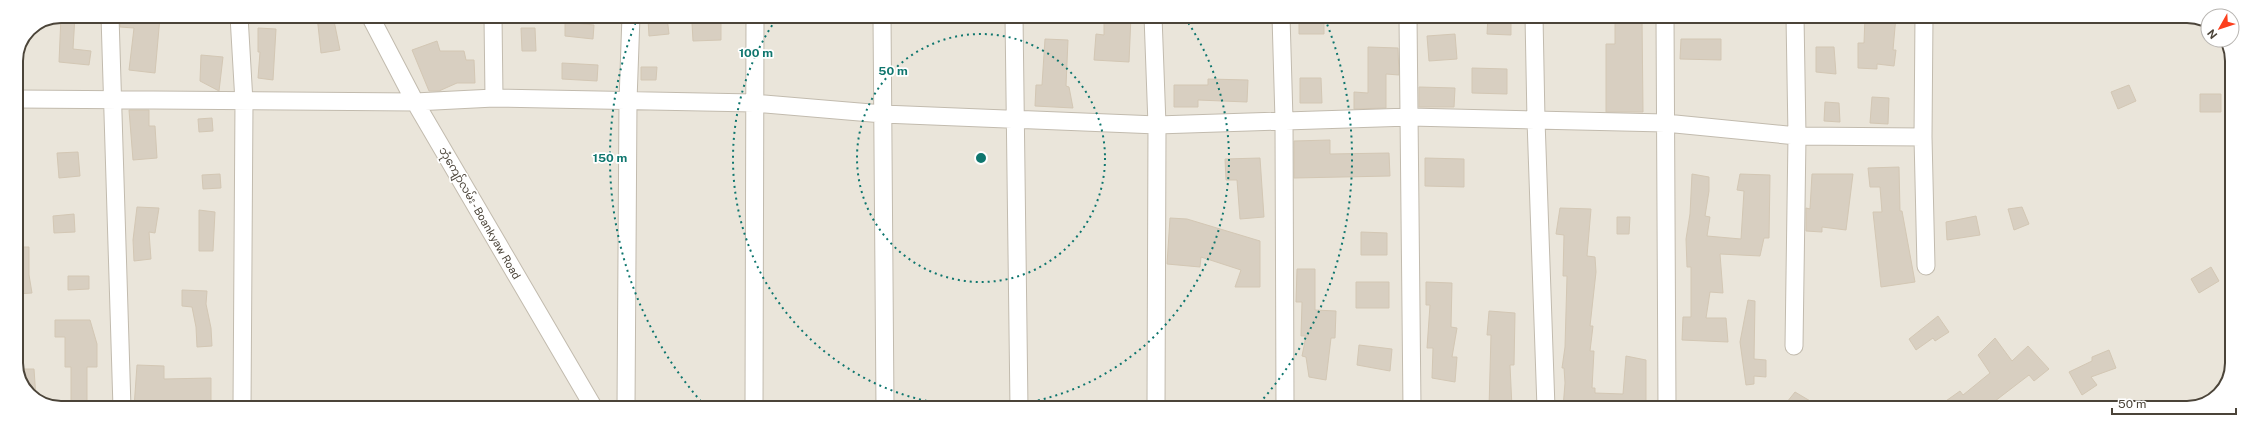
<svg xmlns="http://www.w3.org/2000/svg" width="2248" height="424" font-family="'Public Sans','Noto Sans Myanmar',sans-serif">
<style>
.residential{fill:#eae5da}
.building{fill:#d8cfc1;stroke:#d3c7b4}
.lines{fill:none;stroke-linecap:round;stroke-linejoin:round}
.minor-casing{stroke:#c2bbae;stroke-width:19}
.minor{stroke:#fff;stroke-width:17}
.ring{fill:none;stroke:#0f766e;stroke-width:2;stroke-dasharray:2 4}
.labels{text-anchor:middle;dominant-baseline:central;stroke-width:3.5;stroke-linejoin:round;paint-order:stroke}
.street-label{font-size:11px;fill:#4b4439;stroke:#fff}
.rim{fill:none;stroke:#4b4439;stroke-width:2}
.centre{fill:#0f766e;stroke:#fff;stroke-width:2}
.ring-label{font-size:12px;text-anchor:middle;font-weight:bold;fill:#0f766e;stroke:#fff;stroke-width:3.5;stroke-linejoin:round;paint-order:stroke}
</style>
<rect width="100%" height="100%" fill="#f6f3ec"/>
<!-- residential -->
<path class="residential" d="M61,16H2193L2208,24V40H2224L2232,55V369L2217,397L2187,408H55L29,395L16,369V61L29,29Z"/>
<!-- building -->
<path class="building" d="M61,16H75L73,49L91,51L89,65L59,62Z
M120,16L160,17L155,73L129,70L134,28L120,27Z
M317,16H333L340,50L321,53Z
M1104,16H1131L1129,62L1094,60L1096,34L1104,35Z
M1299,16H1324V34H1299Z
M1488,16H1511V35L1487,34Z
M1865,16H1896L1893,50H1896L1894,66L1877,64V69L1858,68V43H1864Z
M667,17L669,34L649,36L648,19Z
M1615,17H1642L1643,112H1606V44H1615Z
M565,22L594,25L593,39L565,36Z
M692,23H721V40L693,41Z
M258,28L276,29L273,80L258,78L260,52H258Z
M521,28H535L536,51H522Z
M1455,34L1457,59L1429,61L1427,36Z
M1045,39L1068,40L1066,86L1069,87L1073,108L1035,106L1036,85H1042Z
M1681,39H1721V60L1680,59Z
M437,41L440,51H464L466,60H474L475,83H457L439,91H429L412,50Z
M1368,47L1398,48L1399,75L1386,74V108L1354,109V92L1368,93Z
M1816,47H1834L1836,74L1816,72Z
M201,55L223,57L219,91L200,81Z
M562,63L598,65L597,81L562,79Z
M641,67H657L656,80H641Z
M1472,68L1507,69V94L1472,93Z
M1300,78H1321L1322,103H1300Z
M1208,79L1248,80L1247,102L1198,100V107H1174V85H1208Z
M2129,85L2136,101L2118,109L2111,92Z
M1419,87L1455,88L1454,107H1419Z
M2200,94H2221V112H2200Z
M1872,97L1889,98L1888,124L1870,123Z
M1825,102L1839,103L1840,122L1824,121Z
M129,110H149V126H155L157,158L133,160Z
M212,118L213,131L199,132L198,119Z
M1330,140V154L1389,153L1390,176L1294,178V141Z
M78,152L80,176L59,178L57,153Z
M1260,158L1264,217L1240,219L1237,180H1226L1225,159Z
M1425,158L1464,159V187L1425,186Z
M1899,167L1900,211H1902L1915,282L1881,287L1873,212H1882L1880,187H1870L1868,168Z
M220,174L221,188L203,189L202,175Z
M1692,174L1709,177V191L1705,216L1710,217L1707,236L1741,239L1744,191L1737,190L1740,174L1770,175L1769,238H1764L1760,256L1720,254L1723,293L1710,292L1706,318H1726L1728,342L1682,340L1683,317H1691V267H1687L1686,239L1690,214Z
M1812,174H1853L1846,230L1822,227V232L1806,231V208L1810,209Z
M137,207L159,208L155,233L149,232L151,259L134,261L133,240Z
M2022,207L2029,224L2014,230L2008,209Z
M1560,208L1591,209L1587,256L1595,257L1596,272L1590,326H1593L1590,351H1594L1592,388H1595V393L1623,394L1626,356L1646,360V408H1563L1565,383L1564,368H1562L1565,347L1567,276H1563L1564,235L1556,234Z
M199,210L215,212L213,251H199Z
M74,214L75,232L54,233L53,216Z
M1976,216L1980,235L1947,240L1946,222Z
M1617,217H1630L1629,234H1617Z
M1170,218L1187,219L1260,241V287H1235L1241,270L1201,257L1200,267L1167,264Z
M1361,232L1387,233V255H1361Z
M16,247H29V275L32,293L16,294Z
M2211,267L2219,281L2199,293L2191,279Z
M1297,269H1315V310L1336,311L1335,338H1331L1326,380L1309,377L1306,357L1302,356L1306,336H1301L1302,302H1296Z
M68,276H89V289L68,290Z
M1356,282H1389V308H1356Z
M1426,282L1452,283L1451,327L1457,328L1452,357H1457L1455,382L1432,378L1433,348H1427L1430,305H1426Z
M182,290L207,291L206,304L211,328L212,346L197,347L196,327L192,307L182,306Z
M1748,300L1755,301L1754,359L1766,360V377L1754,376V384L1746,385L1740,342Z
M1489,311L1515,313L1514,365H1510L1512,408H1489L1491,335H1487Z
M1938,316L1949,332L1935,341L1933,338L1916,350L1909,339Z
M55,320H90L97,344V367H87V408H71V367H65V337H55Z
M1995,338L2012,361L2028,346L2049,369L2034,381L2029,375L1986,408H1936L1960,391L1963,395L1990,373L1978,355Z
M1359,345L1392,349L1390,371L1357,365Z
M2109,350L2116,368L2091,377L2097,385L2082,395L2069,372L2092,361V357Z
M137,365L164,366V379L211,378V408H134Z
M17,369H34L36,398L29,395Z
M1795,392L1822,408H1796L1787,402Z"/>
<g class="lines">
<!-- minor casing -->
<g class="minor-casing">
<path id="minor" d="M110,16L122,408
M239,16L244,102L242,408
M370,16L415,102L594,408
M493,16L494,98
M882,16L885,408
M1014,16L1019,408
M1153,16L1157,125L1156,408
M1281,16L1284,120L1285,408
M1408,16L1412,408
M1534,16L1536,120L1546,408
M1665,16L1667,408
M1924,16L1923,137L1926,266
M16,99L415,102L494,98L754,103L883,114L1157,125L1410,117L1665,123L1797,136L1923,137
M1794,346L1797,136L1795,16
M626,408L628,101L631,16
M754,408L755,16"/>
</g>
<!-- minor -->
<use href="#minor" class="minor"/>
</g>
<!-- distance rings -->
<g class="ring">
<circle cx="981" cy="158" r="124"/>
<path d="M1185 18A248 248 0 1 1 777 18"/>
<path d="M705 406A371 371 0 0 1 637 19M1325 19A371 371 0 0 1 1257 406"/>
</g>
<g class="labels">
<!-- street labels -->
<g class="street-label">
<text transform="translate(480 213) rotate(60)">ဘုံကျော်လမ်း - Boankyaw Road</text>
</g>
</g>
<!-- crop -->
<path d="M0 0H2248V424H0ZM61 23H2187A38 38 0 0 1 2225 61V363A38 38 0 0 1 2187 401H61A38 38 0 0 1 23 363V61A38 38 0 0 1 61 23Z" fill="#fff" fill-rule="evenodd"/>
<path class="rim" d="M61 23H2187A38 38 0 0 1 2225 61V363A38 38 0 0 1 2187 401H61A38 38 0 0 1 23 363V61A38 38 0 0 1 61 23Z"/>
<circle cx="981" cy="158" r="6" class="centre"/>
<g class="ring-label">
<text x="756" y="57">100 m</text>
<text x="893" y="75">50 m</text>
<text x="610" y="162">150 m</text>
</g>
<!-- north arrow -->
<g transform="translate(2220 28) rotate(231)"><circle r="19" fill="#ffffff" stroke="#b7b4b0"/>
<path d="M0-3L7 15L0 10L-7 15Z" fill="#fc3f1d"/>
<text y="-6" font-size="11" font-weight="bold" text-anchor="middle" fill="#4b4439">N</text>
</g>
<!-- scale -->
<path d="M2112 408v6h124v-6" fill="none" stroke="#4b4439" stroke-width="2"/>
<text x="2118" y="408" font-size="12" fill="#4b4439" stroke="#ffffff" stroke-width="3" paint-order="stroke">50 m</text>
</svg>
